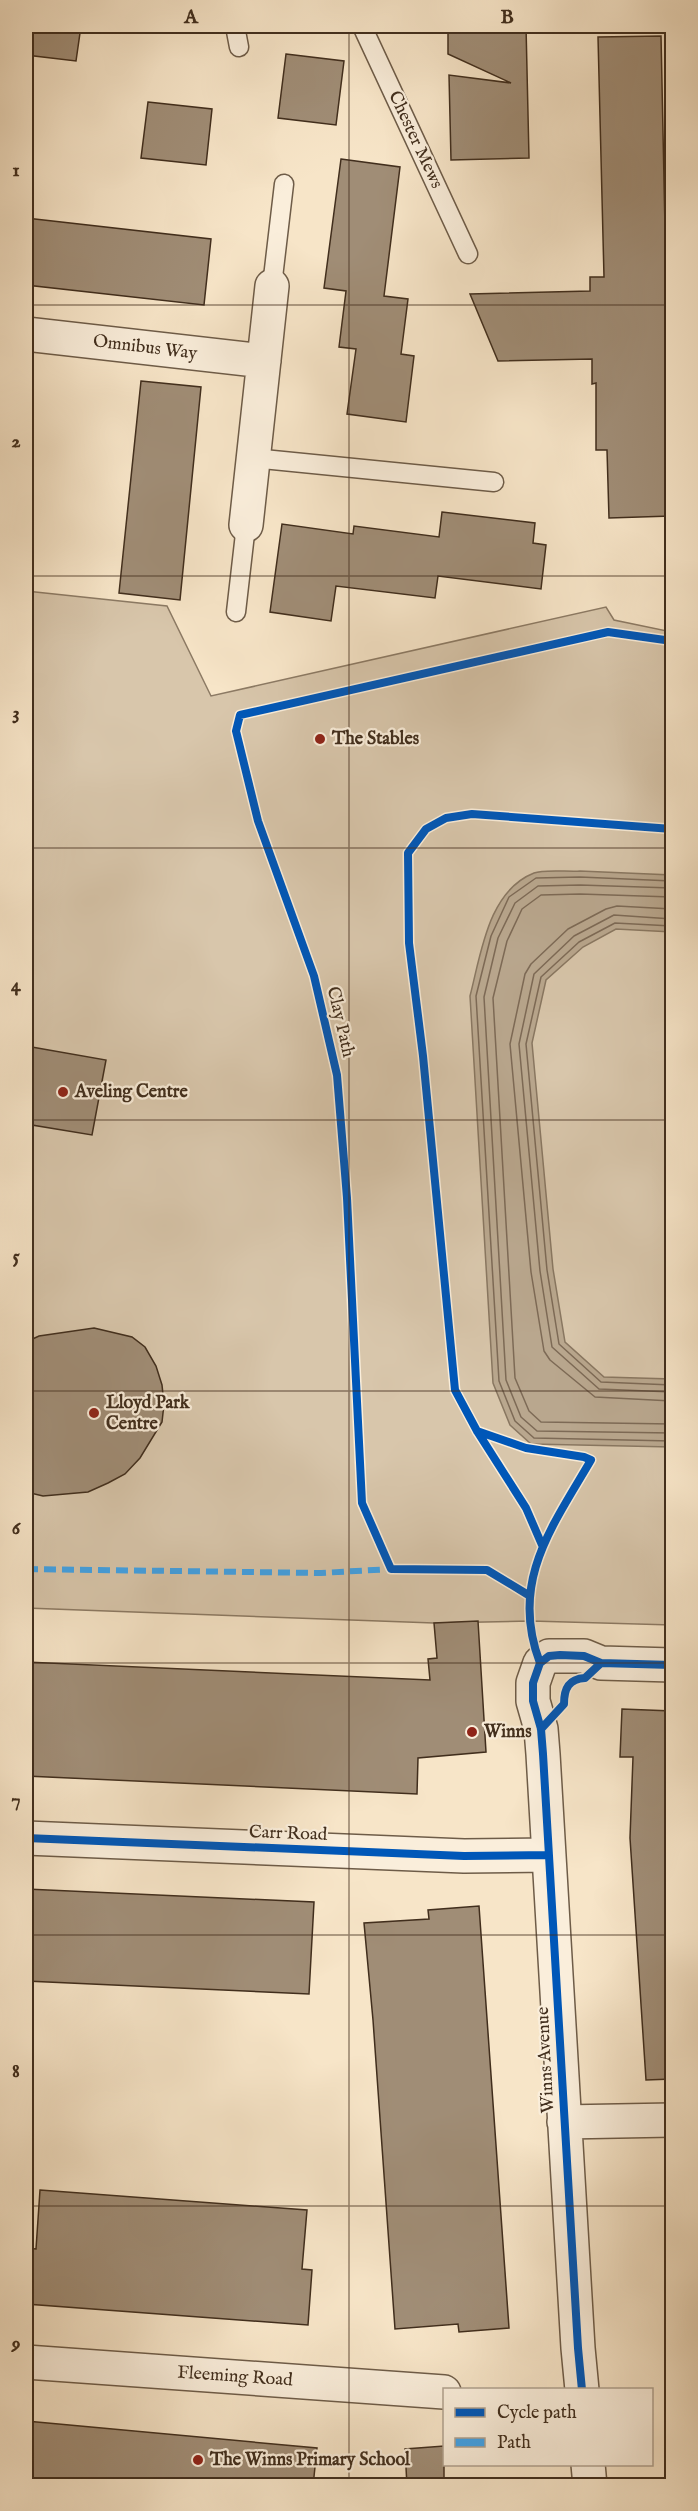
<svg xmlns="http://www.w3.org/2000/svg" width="698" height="2511" font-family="'IM FELL English',serif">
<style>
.green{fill:#d8c6ab;stroke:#8c7a64;stroke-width:1.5}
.water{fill:#b9a78e;stroke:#897761;stroke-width:1.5}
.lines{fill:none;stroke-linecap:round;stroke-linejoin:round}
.shore{stroke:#7d6a56;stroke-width:1.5}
.building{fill:#a08d76;stroke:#412e1d;stroke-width:1.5}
.lane-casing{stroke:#6e5c48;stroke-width:21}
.street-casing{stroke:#6e5c48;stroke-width:36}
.lane{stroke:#faeedb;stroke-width:18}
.street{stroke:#faeedb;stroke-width:33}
.quiet{stroke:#3fa3ea;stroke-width:6;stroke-dasharray:12 6;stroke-linecap:butt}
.cycleway-casing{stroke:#faeedb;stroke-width:11}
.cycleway{stroke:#0057b8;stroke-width:8}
.grid{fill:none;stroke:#412e1d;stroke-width:1.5;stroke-opacity:0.55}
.poi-dot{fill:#8f2418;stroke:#faeedb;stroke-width:2}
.labels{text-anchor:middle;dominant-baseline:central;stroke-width:4.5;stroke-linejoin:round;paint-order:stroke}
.street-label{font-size:18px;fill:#412e1d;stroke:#faeedb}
.poi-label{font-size:18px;font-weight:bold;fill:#412e1d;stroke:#faeedb;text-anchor:start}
.neatline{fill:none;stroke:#412e1d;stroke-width:2}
.grid-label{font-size:20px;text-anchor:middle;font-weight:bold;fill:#412e1d}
</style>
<rect width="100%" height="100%" fill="#f7e5c8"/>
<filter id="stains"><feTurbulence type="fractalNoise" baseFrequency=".00333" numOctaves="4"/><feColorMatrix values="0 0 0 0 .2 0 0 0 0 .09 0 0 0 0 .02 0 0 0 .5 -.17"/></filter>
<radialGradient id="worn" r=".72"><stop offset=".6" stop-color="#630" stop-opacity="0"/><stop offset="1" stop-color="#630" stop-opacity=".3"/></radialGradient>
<!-- green -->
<path class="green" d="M26,591L167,606L211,696L606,607L614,620L672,632V1625L531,1621L434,1623L26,1608Z"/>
<!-- water -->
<path class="water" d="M580,871L672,875V932L616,929L583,947L546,980L532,1043L553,1269L565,1342L604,1377L672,1379V1447L531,1444L510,1425L493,1383L470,996C481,954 488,891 534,873C544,869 569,872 580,871Z"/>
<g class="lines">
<!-- shore -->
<path class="shore" d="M672,881L580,877L536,878L509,897L491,936L476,996L499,1381L515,1421L534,1438L672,1441
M672,888L580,885L538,886L515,903L498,938L484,997L506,1380L521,1417L537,1431L672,1433
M672,897L580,894L541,895L522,909L507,941L493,998L515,1378L529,1411L541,1422L672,1424
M672,909L617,906L606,909L568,929L531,964L525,974L510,1044L531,1272L544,1351L550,1360L595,1397L672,1401
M672,919L614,915L574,936L534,974L519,1044L540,1271L552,1347L599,1389L672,1392
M672,926L615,923L579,942L541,977L526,1044L547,1270L559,1344L601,1382L672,1385"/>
</g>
<!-- building -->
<path class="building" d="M26,26H81L76,61L26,55Z
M448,26H526L529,158L451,160L449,75L511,83L448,54Z
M661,36L671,516L609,518L607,450H596V383L592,384V359L498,361L470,294L590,291V277H604L598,37Z
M286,54L344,61L336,125L278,118Z
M148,102L212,109L206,165L141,158Z
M341,159L400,167L384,296L408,299L401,354L414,356L406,422L347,414L356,349L339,347L346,291L324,288Z
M26,218L211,239L204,305L26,285Z
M141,381L201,387L180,600L119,593Z
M442,512L535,523L533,543L546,545L541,589L438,576L435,598L336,586L331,621L270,612L282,524L353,534L354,526L439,537Z
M26,1046L106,1060L92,1135L26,1124Z
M94,1328L132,1337L145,1347L156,1366L162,1385L164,1404L162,1422L140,1458L125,1474L108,1483L88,1492L43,1496L26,1492V1342L39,1336Z
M478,1621L486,1752L418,1758L417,1794L26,1776V1662L430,1680L428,1659L437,1658L434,1623Z
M622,1709L672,1711V2079L646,2080L630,1838L633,1757H620Z
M26,1889L314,1902L309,1994L26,1981Z
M479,1906L509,2328L459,2332L458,2324L395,2329L373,2020L364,1923L429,1919L428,1910Z
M40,2190L307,2210L302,2269L312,2270L308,2325L26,2304V2248L36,2249Z
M26,2421L317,2448L313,2486H26Z
M444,2446V2486H407L405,2449Z"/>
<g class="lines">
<!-- lane casing -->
<g class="lane-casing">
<path id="lane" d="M235,26L239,47
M362,26L468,254
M272,286L284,184
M253,458L494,482
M236,612L246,525"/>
</g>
<!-- street casing -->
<g class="street-casing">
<path id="street" d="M26,334L264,361
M246,525L272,286
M26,1838L464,1856L549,1855
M564,2122L672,2120
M26,2362L444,2392
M582,2390L578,2348L543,1754L541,1729L533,1701V1683L540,1663L549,1656H584L601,1663L672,1665
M588,2464L590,2486"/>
</g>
<!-- lane -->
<use href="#lane" class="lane"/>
<!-- street -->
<use href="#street" class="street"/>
<!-- quiet -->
<path class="quiet" d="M26,1569L321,1573L391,1569"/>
<!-- cycleway casing -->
<g class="cycleway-casing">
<path id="cycleway" d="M477,1431L526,1448L584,1457L591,1460C552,1527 509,1582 540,1663
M542,1545L526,1508L477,1431L455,1390L423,1056L409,943L408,853L426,829L446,818L472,814L672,829
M530,1596L487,1570L391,1569L362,1503L347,1198L337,1075L314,976L258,821L236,731L240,715L608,632L672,641
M540,1663L533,1683V1701L541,1729L543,1754L578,2348L582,2390
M540,1663L549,1656L560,1655L584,1656L601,1663L672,1665
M541,1729L564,1704C564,1688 569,1679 585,1678L601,1663
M26,1838L464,1856L549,1855"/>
</g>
<!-- cycleway -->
<use href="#cycleway" class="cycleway"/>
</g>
<!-- grid -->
<path class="grid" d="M349,26V2486M26,305H672M26,576H672M26,848H672M26,1120H672M26,1391H672M26,1663H672M26,1935H672M26,2206H672"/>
<!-- markers -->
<g class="poi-dot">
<circle cx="320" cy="739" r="6"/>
<circle cx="63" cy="1092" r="6"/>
<circle cx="94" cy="1413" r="6"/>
<circle cx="472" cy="1732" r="6"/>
<circle cx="198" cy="2460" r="6"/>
</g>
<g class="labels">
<!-- street labels -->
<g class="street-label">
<text transform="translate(415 140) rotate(65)">Chester Mews</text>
<text transform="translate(145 348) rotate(7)">Omnibus Way</text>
<text transform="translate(340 1022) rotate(77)">Clay Path</text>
<text transform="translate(288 1834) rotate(2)">Carr Road</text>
<text transform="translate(546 2060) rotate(-93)">Winns Avenue</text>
<text transform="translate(235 2377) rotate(4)">Fleeming Road</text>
</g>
<!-- poi labels -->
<g class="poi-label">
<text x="332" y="739">The Stables</text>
<text x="75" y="1092">Aveling Centre</text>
<text x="106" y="1403">Lloyd Park<tspan x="106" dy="21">Centre</tspan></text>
<text x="484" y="1732">Winns</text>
<text x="210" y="2460">The Winns Primary School</text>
</g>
</g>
<!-- margin -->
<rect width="698" height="2511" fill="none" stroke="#f7e5c8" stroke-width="66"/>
<!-- legend -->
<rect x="443" y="2388" width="210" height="78" fill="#faeedb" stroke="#b0a18f" stroke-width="1.5"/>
<rect x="455" y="2408" width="30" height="9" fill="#0057b8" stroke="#b0a18f" stroke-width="1.5"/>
<text x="497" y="2418" font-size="18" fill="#412e1d">Cycle path</text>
<rect x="455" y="2438" width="30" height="9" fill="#3fa3ea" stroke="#b0a18f" stroke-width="1.5"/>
<text x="497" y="2448" font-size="18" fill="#412e1d">Path</text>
<rect x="33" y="33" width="632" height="2445" class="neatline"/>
<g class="grid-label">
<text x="191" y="23">A</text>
<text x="507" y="23">B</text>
<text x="16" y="176">1</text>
<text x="16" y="447">2</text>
<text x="16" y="719">3</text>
<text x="16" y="991">4</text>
<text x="16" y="1262">5</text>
<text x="16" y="1534">6</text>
<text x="16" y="1806">7</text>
<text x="16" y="2077">8</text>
<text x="16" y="2349">9</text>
</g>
<rect width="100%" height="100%" filter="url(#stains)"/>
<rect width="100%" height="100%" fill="url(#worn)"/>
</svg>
